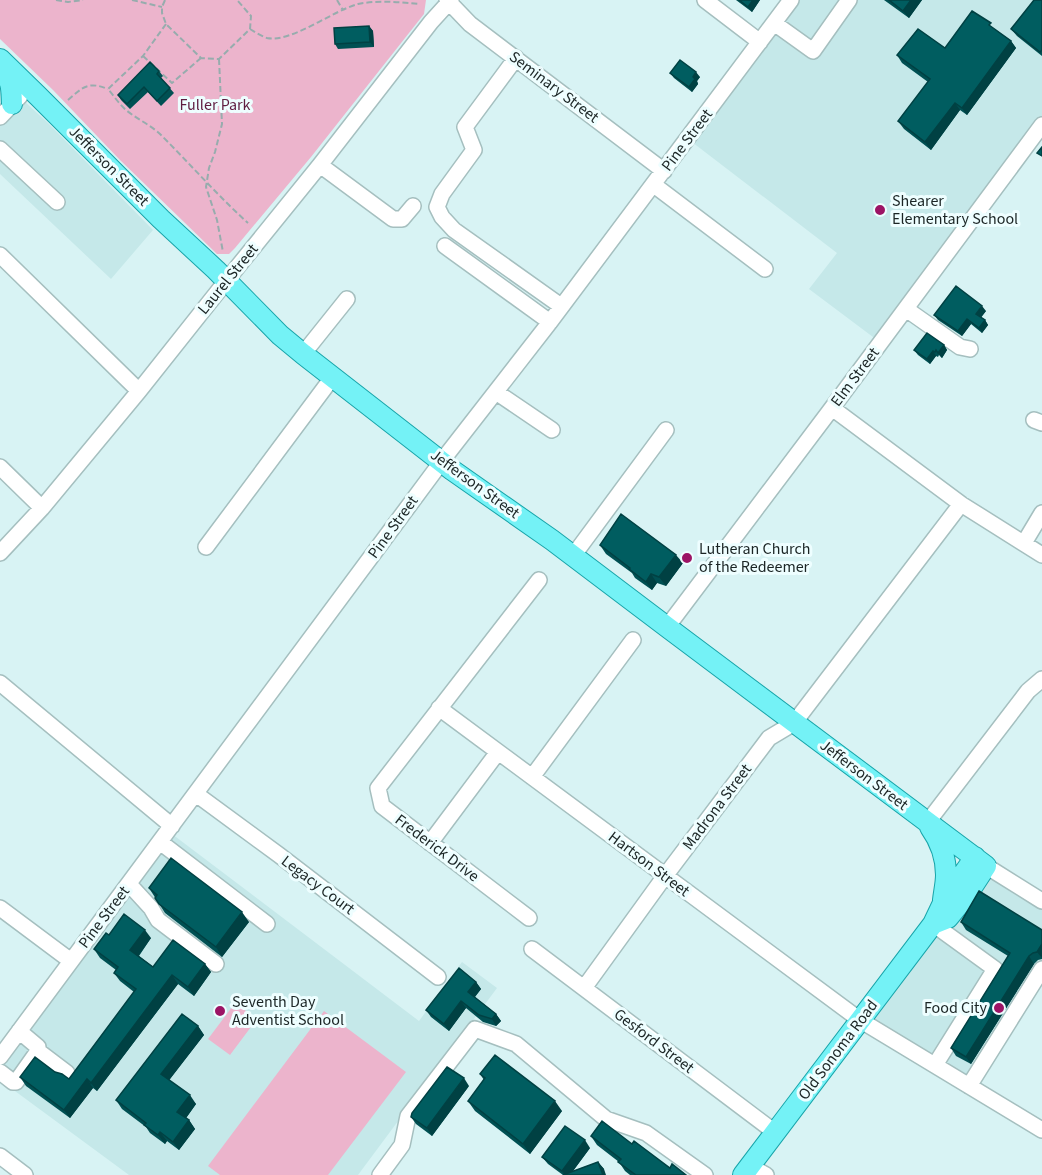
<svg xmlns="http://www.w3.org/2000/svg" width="1042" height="1175" font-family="'Source Sans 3',sans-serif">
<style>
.built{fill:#c5e8e9}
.green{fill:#ecb4cc}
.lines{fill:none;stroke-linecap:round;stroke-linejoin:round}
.minor-casing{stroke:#a5bfbf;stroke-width:18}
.major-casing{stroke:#18a4a9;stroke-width:22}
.path{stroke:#97acad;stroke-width:2;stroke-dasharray:6 3;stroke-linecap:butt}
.minor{stroke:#fff;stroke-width:15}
.major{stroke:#74f2f6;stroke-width:20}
.wall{fill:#005053}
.shaded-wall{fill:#004143}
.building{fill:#005d60;stroke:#004143;stroke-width:1.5}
.poi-dot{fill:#9c1465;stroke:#eefeff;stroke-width:2}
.labels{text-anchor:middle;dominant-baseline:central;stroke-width:6;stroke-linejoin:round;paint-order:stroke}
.street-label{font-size:16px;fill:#1b2525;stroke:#eefeff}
.park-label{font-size:16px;fill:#5f1c40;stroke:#eefeff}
.poi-label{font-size:16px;fill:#1b2525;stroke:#eefeff;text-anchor:start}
</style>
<rect width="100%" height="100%" fill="#d8f3f4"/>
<!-- built -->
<path class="built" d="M791,0H1042V125L881,343L809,289L837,253L688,139Z
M0,79L48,123L153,230L111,279L0,174Z
M168,831L419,1021L462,962L497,988L358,1175H129L0,1080V1057Z
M986,866L1042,901V969L969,1086L860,1020Z"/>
<!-- green -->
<path class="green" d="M0,0H426L424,14L311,157L235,248L229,254H217L120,160L53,90L0,39Z
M235,1003L257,1019L230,1055L208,1039Z
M324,1011L406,1072L328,1175H220L208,1166Z"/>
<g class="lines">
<!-- minor casing -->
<g class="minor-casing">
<path id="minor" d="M447,0L470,24L664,171
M705,0L760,42
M774,23L813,51L849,0
M516,58L465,127L474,150L442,194L437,207L442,217L454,230L561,306
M0,117L20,96
M0,149L57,202
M320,165L393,219H402L413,206
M654,185L765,269
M445,246L550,322
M0,255L139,391
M906,309L960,347L970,349
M303,354L347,299
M496,392L552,430
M832,408L961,504L1042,555
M1034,420L1042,423
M0,467L42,508
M1024,543L1042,513
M206,547L332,378
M0,553L42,508L139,391L235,270L320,165L431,22L451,0
M573,556L666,430
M667,627L832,408L1042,125
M0,683L172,826
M439,708L860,1020L1042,1130
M532,777L633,640
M196,794L279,855L438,977
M927,823L1028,691L1042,679
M160,842L267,924
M430,843L498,752
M986,866L1042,901
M129,884L151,908L158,920L216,964
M0,908L71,961
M529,918L382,806L378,788L539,580
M933,924L995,969L935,1065
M532,949L776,1133
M584,988L665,876L769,738L794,723L961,504
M38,1051L67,1073
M0,1057L448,453L550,322L791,0
M0,1072L13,1082H16L38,1051V1047L19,1031
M969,1086L1042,969
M0,1156L25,1175
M750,1166L766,1175
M380,1175L402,1145L408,1116L475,1029L516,1044L606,1119L646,1133L705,1175"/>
</g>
<!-- major casing -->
<g class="major-casing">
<path id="major" d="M0,59L38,96L161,219L216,270L280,335L303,354L452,470L552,540L667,627L986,866L967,895L948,918L933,924
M0,69C13,82 11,87 12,104
M930,827C940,841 946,858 946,875C946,883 944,891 943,900
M743,1175L933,924L943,903L975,857"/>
</g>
<!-- path -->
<path class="path" d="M56,0L68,2L83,0
M132,0L162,7
M165,0L162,7V13L166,24L201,58L219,59L250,29L251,16L237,0
M337,0L343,10
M166,24L143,56L108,89C114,96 119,104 126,110C138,120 153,126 163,137C192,166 218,196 248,223
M250,29C255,32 261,36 267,38C291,43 332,11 358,4C378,0 399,2 419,4
M143,56L172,83L201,58
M219,59L222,124L215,152L209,168L206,187L217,220L223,252
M68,100C83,87 88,81 108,89"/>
<!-- minor -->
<use href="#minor" class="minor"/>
<!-- major -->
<use href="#major" class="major"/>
</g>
<!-- wall -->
<path class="wall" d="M736,0H760L752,12Z
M884,0H922L909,18Z
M1042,0V56L1017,36L1011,29Z
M369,26L373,31L374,47L338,49L335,44Z
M996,30L1011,41L1016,48L967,115L960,110L931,150L904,129L898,121L928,82L902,63L897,55L945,48Z
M159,71L163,76L161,78L174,93L161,106L148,92L130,109L121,100L118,95Z
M670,73L700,77L697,81L698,84L692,92L674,78Z
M986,311L981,317L985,320L988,325L982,333L971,324L962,336L938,320L934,315Z
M944,345L947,350L942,358L939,355L938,357L936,356L930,364L918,355L914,350Z
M600,545L683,563L666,586L657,583L652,590L635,578L632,573L606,554Z
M149,888L249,922L222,957L165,913Z
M961,922L1042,930V959L1038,960L1034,964L971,1064L956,1056L951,1048L1008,956L966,930Z
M109,935L151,938L139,956L153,967L205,964L211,972L194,996L178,984L97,1091L93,1088L70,1118L26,1086L20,1077L55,1072L69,1079L134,992L120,981L114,973L116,970L100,958L94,949Z
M476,982L481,989L475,997L496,1014L501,1021L496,1026L483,1022L466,1008L449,1031L431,1017L426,1010Z
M198,1026L204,1035L169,1080L196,1104L186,1118L189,1120L195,1129L179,1150L167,1141L165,1144L150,1133L146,1127L122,1109L116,1100Z
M480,1074L562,1111L530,1154L475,1111L468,1101L484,1080Z
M469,1086L432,1136L416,1124L411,1117Z
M591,1136L632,1144L670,1168L686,1175H630L625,1171L619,1162L597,1145Z
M590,1148L573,1171L598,1162L604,1169L563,1175L548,1164L542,1157Z"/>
<!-- shaded-wall -->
<path class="shaded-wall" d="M753,0H760L752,12L748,7Z
M911,0H922L909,18L903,11Z
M369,26L373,31L374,47L370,42Z
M1011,41L1016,48L967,115L962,108Z
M696,72L700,77L697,81L698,84L692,92L689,87L693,77Z
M955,103L960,110L931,150L925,142Z
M982,306L986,311L980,319L976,314Z
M967,319L971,324L962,336L958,331Z
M985,320L988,325L982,333L979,328Z
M944,345L947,350L942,358L938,353Z
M933,351L936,356L930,364L927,359Z
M676,555L683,563L666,586L659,577Z
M651,574L657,583L652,590L646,582Z
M242,912L249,922L222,957L216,947Z
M145,930L151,938L136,959L130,950Z
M1042,944V958L1037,952Z
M1029,956L1034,964L971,1064L966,1057Z
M205,964L211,972L194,996L188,987Z
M172,975L178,984L97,1091L91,1083Z
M476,982L481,989L473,999L468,992Z
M461,1001L466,1008L449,1031L444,1024Z
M496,1014L501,1021L496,1026L492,1019Z
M198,1026L204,1035L167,1083L161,1074Z
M464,1078L469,1086L432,1136L427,1128Z
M87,1079L93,1088L70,1118L64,1110Z
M190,1095L196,1104L184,1121L177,1112Z
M555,1101L562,1111L530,1154L523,1144Z
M189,1120L195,1129L179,1150L173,1142Z
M160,1132L167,1141L165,1144L158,1135Z
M585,1140L590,1148L570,1175H565L562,1171Z
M598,1162L604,1169L606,1175H603Z"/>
<!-- building -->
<path class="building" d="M739,0H753L748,7Z
M889,0H911L903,11Z
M1034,0H1042V50L1040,52L1011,29Z
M972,11L991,23L989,25L1011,41L962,108L955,103L925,142L898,121L930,79L897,55L918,29L945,48Z
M369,26L370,42L335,44L334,28Z
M680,60L696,72L693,77L695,79L689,87L670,73Z
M150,62L159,71L157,74L170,88L157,101L144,87L127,104L118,95Z
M1042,147V156L1037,153Z
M956,286L982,306L976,314L985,320L979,328L967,319L958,331L934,315Z
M927,333L944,345L938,353L936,350L935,352L933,351L927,359L914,350Z
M621,514L676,555L659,577L651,574L646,582L629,569L630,568L600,545Z
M171,858L242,912L216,947L159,904L155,898L157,895L149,888Z
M979,891L1042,930V944L1037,952L1033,953L1029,956L966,1057L951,1048L1010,953L961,922Z
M124,914L145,930L130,950L153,967L173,940L205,964L188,987L172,975L91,1083L87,1079L64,1110L20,1077L35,1057L55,1072L62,1074L69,1079L136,989L114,973L118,967L94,949L106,933L109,935Z
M459,968L476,982L468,992L496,1014L492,1019L479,1015L461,1001L444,1024L426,1010Z
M182,1014L198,1026L161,1074L190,1095L177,1112L189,1120L173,1142L160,1132L158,1135L144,1125L146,1123L116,1100Z
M495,1055L555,1101L523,1144L468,1101L485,1078L480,1074Z
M447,1067L464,1078L427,1128L411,1117L412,1113Z
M602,1121L632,1144L634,1141L670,1168L672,1164L686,1175H636L618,1162L621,1159L591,1136Z
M565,1126L585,1140L562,1171L542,1157Z
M598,1162L603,1175H563Z"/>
<!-- markers -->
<g class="poi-dot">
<circle cx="880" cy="210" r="6"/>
<circle cx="687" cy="558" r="6"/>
<circle cx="999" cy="1008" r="6"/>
<circle cx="220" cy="1011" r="6"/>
</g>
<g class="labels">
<!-- street labels -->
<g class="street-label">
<text transform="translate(554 87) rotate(37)">Seminary Street</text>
<text transform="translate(687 140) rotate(-53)">Pine Street</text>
<text transform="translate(109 166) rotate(45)">Jefferson Street</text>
<text transform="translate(228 279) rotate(-51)">Laurel Street</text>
<text transform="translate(855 377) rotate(-53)">Elm Street</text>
<text transform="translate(475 484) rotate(36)">Jefferson Street</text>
<text transform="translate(393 527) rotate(-54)">Pine Street</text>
<text transform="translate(864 775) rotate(37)">Jefferson Street</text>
<text transform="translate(717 807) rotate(-53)">Madrona Street</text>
<text transform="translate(437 848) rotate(37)">Frederick Drive</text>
<text transform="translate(649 864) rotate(37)">Hartson Street</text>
<text transform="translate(318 885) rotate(37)">Legacy Court</text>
<text transform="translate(104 917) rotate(-53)">Pine Street</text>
<text transform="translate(654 1041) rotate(37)">Gesford Street</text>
<text transform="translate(838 1050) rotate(-53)">Old Sonoma Road</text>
</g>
<!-- park labels -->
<g class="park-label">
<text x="215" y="105">Fuller Park</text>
</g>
<!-- poi labels -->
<g class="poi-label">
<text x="892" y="201">Shearer<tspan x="892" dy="18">Elementary School</tspan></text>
<text x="699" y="549">Lutheran Church<tspan x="699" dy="18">of the Redeemer</tspan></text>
<text x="232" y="1002">Seventh Day<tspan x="232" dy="18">Adventist School</tspan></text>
<text x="987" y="1008" text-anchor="end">Food City</text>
</g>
</g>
</svg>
